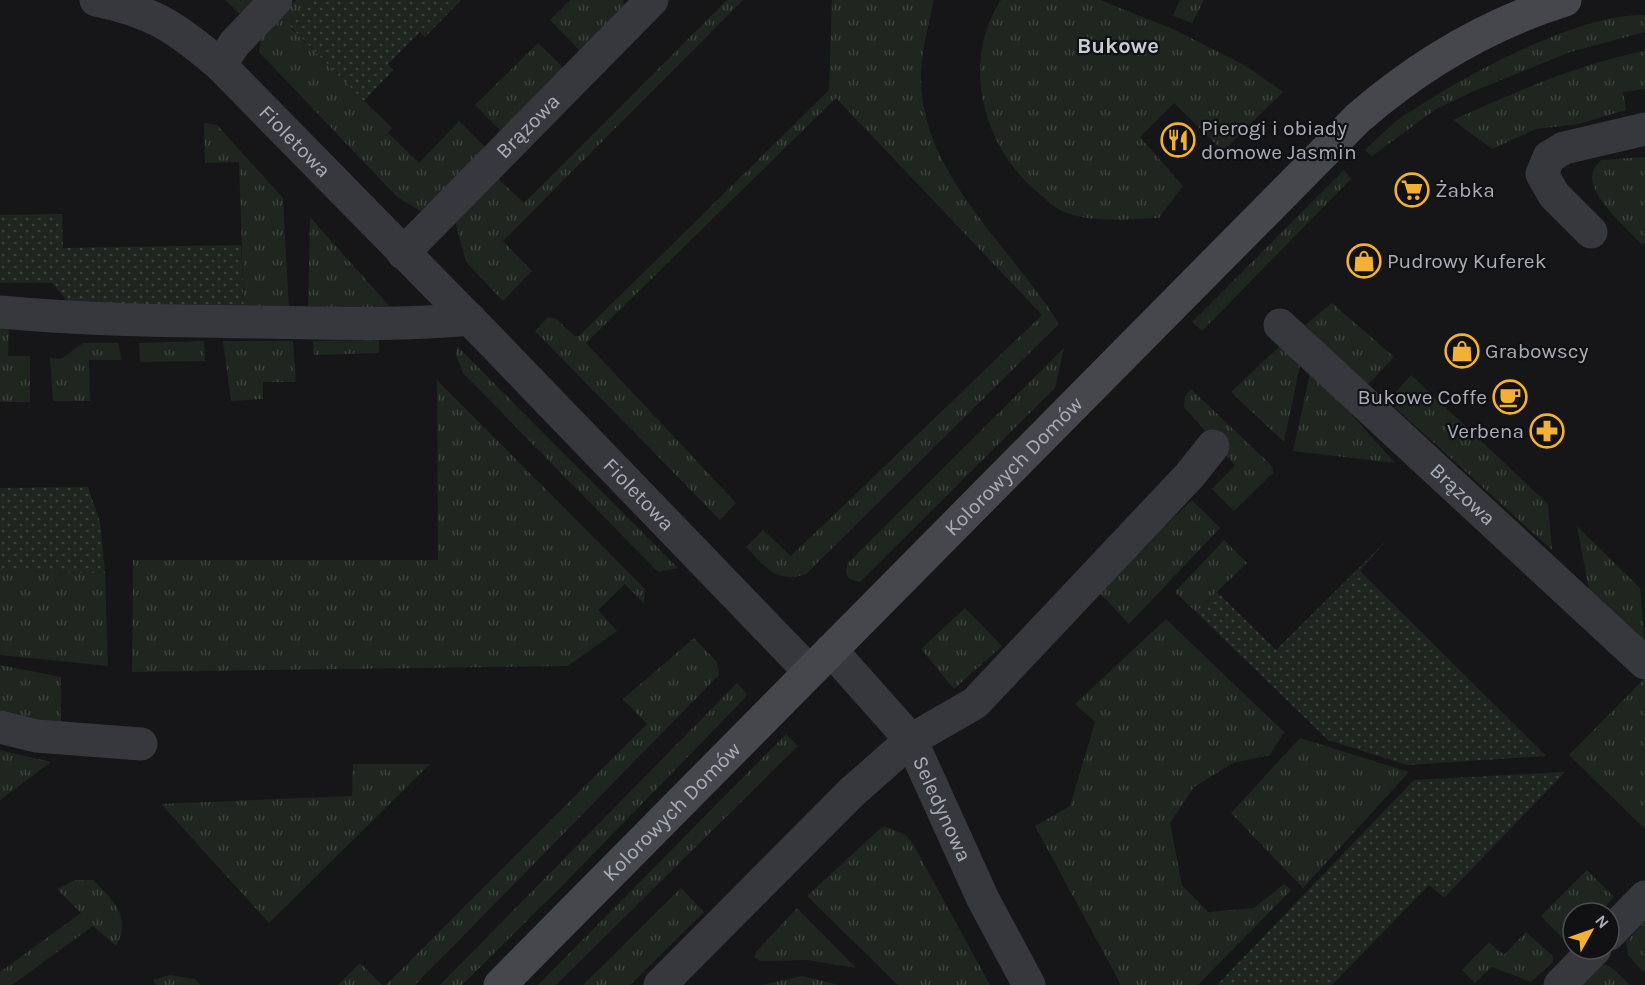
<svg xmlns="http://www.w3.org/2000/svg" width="1645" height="985" font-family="Karla,sans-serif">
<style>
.grass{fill:url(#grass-tufts)}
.garden{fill:url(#garden-dots)}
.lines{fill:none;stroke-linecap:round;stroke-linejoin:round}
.street{stroke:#37383d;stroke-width:33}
.secondary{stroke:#45474d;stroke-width:33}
.labels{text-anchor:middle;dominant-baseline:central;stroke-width:4.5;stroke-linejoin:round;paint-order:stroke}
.street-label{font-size:21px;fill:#a8adb8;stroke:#111113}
.poi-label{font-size:21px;fill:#a8adb8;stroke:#111113;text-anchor:start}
.neighbourhood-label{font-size:22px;font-weight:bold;fill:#c9ccd4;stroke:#111113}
</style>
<defs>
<pattern id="grass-tufts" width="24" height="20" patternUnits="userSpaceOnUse" patternTransform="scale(1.5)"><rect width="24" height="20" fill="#1e261f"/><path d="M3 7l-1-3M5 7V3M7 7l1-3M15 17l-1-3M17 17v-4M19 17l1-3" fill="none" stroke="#3c433d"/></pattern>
<pattern id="garden-dots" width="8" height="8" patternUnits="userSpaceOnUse" patternTransform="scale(1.5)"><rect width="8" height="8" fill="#1e261f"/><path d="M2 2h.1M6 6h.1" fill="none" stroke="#3c433d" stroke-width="1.8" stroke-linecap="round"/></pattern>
</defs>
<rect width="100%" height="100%" fill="#161618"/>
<!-- grass -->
<path class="grass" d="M225,0H259L243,17Z
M296,0H313L289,26L392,128L388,133L419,163L459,121L487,149L424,213L397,197L259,52L261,37Z
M570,0H623L624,10L582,53L550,20Z
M727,0H743L503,241L532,271L503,301L466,262L455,221L497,178L524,203Z
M832,0H934C929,23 922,48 921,72C918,173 1010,244 1059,324L806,574C775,584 766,567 746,547L763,530L791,556L1042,315L836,98L586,343L736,503L720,520L535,331L548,317L556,319L575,336H579L829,90Z
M1001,0H1100L1175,30L1246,66L1283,92L1223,151L1174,103L1140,137L1183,186L1159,218C1128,219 1089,224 1060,210C1053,207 1047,200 1042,196C984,151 959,64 1001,0Z
M1180,0H1204L1192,23L1173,16Z
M1645,15V32L1570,52L1474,91L1436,109L1372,156L1365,150C1376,140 1387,128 1399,119C1456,80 1576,13 1645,15Z
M538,43L565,69L503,133L475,105Z
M1645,51V89L1623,92L1626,110L1578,124L1536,129L1492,149L1453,120C1515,92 1578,64 1645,51Z
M204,123L217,125L283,198L289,310L244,311L239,162L205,163Z
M1645,157V242L1642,245C1628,229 1585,194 1593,171C1594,168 1599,163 1601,160Z
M1344,170L1351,179L1202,331L1192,322Z
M310,217L392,309L308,312Z
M1332,303L1394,357L1364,389L1298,331Z
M0,315H9L8,356H30V402H0Z
M379,340V353L314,355L313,341Z
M204,341L205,361L140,362L139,343Z
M223,341H293L296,382H263V399L231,401Z
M83,343H118L122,360H89L90,401H53L50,358L61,359Z
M1283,343L1301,360L1284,442L1231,392Z
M457,346L678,568L658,572L463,373L456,355Z
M1064,348L1055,388L860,582L849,579L846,573L847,564Z
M1311,369L1395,463L1293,451Z
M1411,375L1548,504L1552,550L1388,401Z
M437,380L645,589L644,604L625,584L598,610L617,631L568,666L132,672L133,560H438Z
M1191,389L1272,466L1273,473L1234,511L1212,489L1235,465L1184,407L1185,396Z
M1192,500L1220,528L1129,624L1097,590Z
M1577,526L1640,588L1645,648L1591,600Z
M1224,540L1247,563L1196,612L1175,592Z
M0,571L105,573L108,666L0,655Z
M965,608L1002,646L954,689L921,649Z
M1166,619L1284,732L1270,755L1233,763L1194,787L1170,823L1182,885L1208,912L1254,908L1284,884L1291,890L1198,985H1121L1035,826L1070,806L1095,722L1075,704Z
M694,638L717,662L719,675L415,985H386L647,724L623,699Z
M0,665L61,677V725L0,712Z
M1644,679L1645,680V829L1569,755Z
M737,683L747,694L745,698L561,887L462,985H440Z
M786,734L798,746L556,985H538Z
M1300,738L1409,772L1303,888L1231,813Z
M0,750L51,762L0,800Z
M353,764H430L269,923L161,804L352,796Z
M883,826L904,834L912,842L990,985H898L807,896Z
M1587,870L1614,897L1599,913H1573V940L1566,942L1541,916Z
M75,880H93C114,901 132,917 116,946L93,926L12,985H0V972L81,913L57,889Z
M681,888L704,912L630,985H583Z
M797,908L856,968L808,960L760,961L754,957L756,952Z
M1645,921V971L1643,972L1628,955L1626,942Z
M1526,932L1553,956V962L1531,982L1492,967L1475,983L1462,970L1489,942L1504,955Z
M360,963L382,985H338Z
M1603,964L1611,967L1630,985H1583Z
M170,975L195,979L200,985H156L153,980Z
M802,976L839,985H762Z"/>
<!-- garden -->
<path class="garden" d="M313,0H461L425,37L420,32L388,64L393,70L364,101L289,25Z
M62,214L63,248L241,245L244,311L70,304L52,283H0V215Z
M88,487L100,522L105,573L0,571V488Z
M1385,542L1360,571L1546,756L1407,765L1328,740L1196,612L1217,592L1276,650Z
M1565,772L1444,898L1429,885L1332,985H1217L1414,780Z"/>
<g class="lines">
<!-- street -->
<g class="street">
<path id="s1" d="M96,0C152,11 177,28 220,65L490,340L809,671"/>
<path d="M220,65L235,43L276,0"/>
<path d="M1591,232L1554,195L1542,174L1549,157L1564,148L1645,129"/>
<path id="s2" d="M403,253L652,0"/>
<path d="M0,312C85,320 170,321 255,322C327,323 398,326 470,319"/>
<path id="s3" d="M1280,325L1645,663"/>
<path id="s4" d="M831,650L911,740L983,899L1029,985"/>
<path d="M0,727L36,736L141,744"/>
<path d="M1609,934L1645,897"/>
<path d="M660,985L852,792L911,740L975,703L1190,475L1213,446"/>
<path d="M1560,985L1595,949"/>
</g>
<!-- secondary -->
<path class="secondary" id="s5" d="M500,985L1358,118C1419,65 1488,24 1565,0"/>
</g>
<!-- icons -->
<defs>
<g id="restaurant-ring" transform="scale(1.725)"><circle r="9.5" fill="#111113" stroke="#f2b134" stroke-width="1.5"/><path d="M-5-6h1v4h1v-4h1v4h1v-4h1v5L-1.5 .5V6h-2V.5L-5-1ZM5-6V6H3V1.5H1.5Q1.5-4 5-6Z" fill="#f2b134"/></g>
<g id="supermarket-ring" transform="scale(1.725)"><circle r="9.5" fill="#111113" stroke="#f2b134" stroke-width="1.5"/><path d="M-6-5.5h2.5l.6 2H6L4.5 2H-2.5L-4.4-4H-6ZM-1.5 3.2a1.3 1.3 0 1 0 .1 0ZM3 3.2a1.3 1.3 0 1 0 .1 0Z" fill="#f2b134"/></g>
<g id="shop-ring" transform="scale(1.725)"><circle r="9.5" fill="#111113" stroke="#f2b134" stroke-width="1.5"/><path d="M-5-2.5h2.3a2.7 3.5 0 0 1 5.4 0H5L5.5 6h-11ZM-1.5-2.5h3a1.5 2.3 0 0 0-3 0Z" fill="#f2b134"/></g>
<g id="cafe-ring" transform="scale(1.725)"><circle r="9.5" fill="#111113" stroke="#f2b134" stroke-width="1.5"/><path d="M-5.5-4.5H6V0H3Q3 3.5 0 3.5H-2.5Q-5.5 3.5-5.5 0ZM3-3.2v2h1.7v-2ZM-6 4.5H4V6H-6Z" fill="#f2b134"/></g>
<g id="pharmacy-ring" transform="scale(1.725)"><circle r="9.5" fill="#111113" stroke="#f2b134" stroke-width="1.5"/><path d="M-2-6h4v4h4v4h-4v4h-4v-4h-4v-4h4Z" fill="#f2b134"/></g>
</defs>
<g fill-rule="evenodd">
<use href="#restaurant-ring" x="1178" y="140"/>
<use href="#supermarket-ring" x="1412" y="190"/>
<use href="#shop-ring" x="1364" y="261"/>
<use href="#shop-ring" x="1462" y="351"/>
<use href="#cafe-ring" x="1510" y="397"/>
<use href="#pharmacy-ring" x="1547" y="431"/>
</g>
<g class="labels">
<!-- street labels -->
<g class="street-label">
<text stroke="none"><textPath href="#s2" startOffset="178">Brązowa</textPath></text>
<text stroke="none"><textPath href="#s1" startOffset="249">Fioletowa</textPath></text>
<text stroke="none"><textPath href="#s5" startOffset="730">Kolorowych Domów</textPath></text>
<text stroke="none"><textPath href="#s3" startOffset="249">Brązowa</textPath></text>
<text stroke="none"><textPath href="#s1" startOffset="742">Fioletowa</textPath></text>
<text stroke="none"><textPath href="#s4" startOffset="196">Seledynowa</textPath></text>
<text stroke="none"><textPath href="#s5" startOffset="244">Kolorowych Domów</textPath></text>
</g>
<!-- poi labels -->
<g class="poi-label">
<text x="1201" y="128">Pierogi i obiady<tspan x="1201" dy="24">domowe Jasmin</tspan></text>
<text x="1435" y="190">Żabka</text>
<text x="1387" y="261">Pudrowy Kuferek</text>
<text x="1485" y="351">Grabowscy</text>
<text x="1487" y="397" text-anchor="end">Bukowe Coffe</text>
<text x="1524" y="431" text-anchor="end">Verbena</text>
</g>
<!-- neighbourhood labels -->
<g class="neighbourhood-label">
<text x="1118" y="46">Bukowe</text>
</g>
</g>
<!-- north arrow -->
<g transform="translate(1591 931) rotate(50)"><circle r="28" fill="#111113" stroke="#4d4f55" stroke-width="1.5"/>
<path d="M0-4.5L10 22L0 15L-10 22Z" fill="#f2b134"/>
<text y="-9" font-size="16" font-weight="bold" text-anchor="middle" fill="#a8adb8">N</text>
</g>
</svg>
